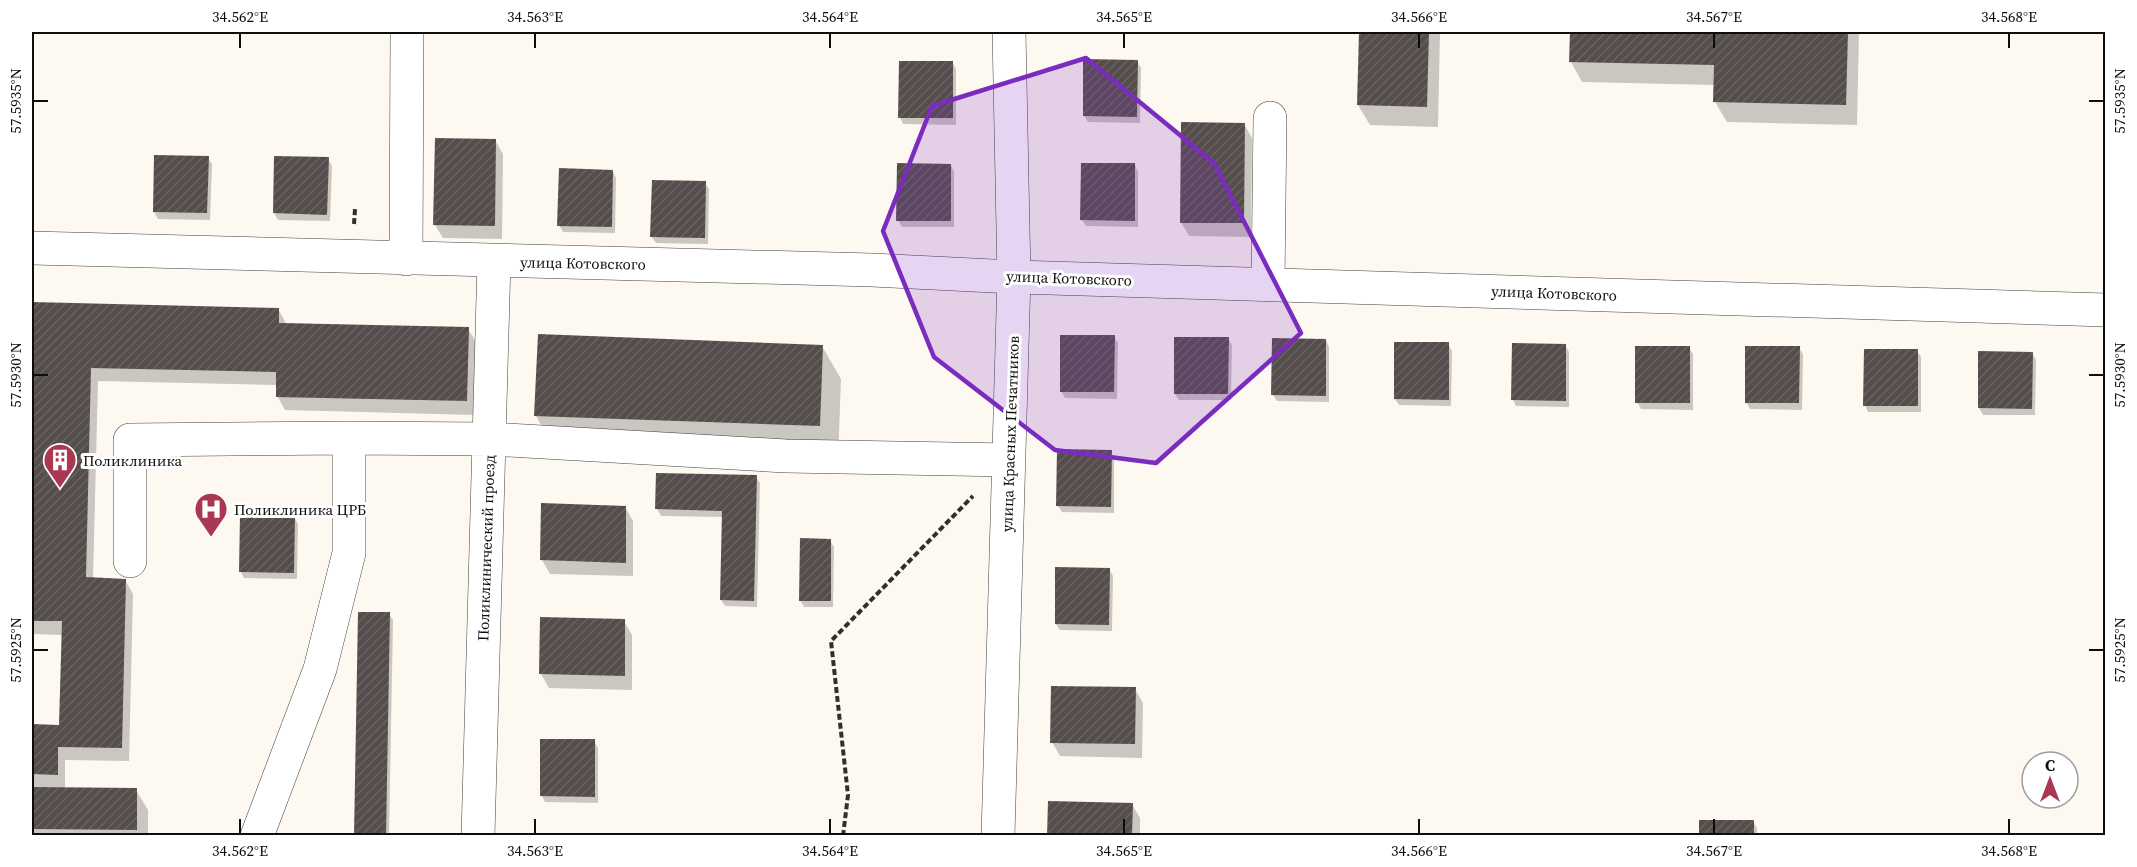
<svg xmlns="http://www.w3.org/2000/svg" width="2137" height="867" font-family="'Source Serif 4',serif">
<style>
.shadow{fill:#0003}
.building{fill:url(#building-hatch)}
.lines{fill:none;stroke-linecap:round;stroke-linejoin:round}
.minor-casing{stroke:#404040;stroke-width:34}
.path{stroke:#2f2f2f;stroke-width:4;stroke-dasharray:6 3;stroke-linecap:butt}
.minor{stroke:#fff;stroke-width:33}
.marked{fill:#7b2cbf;fill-opacity:0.2;stroke:#7b2cbf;stroke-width:4.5;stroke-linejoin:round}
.ticks{fill:none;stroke:#0d0d0d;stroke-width:2}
.labels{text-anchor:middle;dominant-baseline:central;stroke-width:6;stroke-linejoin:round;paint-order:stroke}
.street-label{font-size:15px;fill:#0d0d0d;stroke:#fff}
.poi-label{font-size:15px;fill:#0d0d0d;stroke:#fff;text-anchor:start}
.neatline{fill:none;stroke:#0d0d0d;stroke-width:2}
.ticks-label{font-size:15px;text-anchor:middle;fill:#0d0d0d}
</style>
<defs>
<pattern id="building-hatch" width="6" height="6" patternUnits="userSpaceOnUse" patternTransform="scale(1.5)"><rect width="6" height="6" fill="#554d4b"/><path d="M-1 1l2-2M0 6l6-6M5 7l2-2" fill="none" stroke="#686260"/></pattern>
</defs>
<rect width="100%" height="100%" fill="#fdf8f0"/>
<!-- shadow -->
<path class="shadow" d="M1361,32H1440L1438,127L1370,125L1358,105Z
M1571,32H1859L1857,125L1727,122L1715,102V85L1582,82L1571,62Z
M1137,61L1141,68L1140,123L1088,122L1084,116Z
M953,63L956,69V125L903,124L900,117Z
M1244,124L1252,138L1251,237L1189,236L1181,222Z
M495,140L503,154L502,239L443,238L435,225Z
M208,158L212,164L210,220L158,219L154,212Z
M328,159L332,166L330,221L278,220L274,213Z
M951,165L954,172V227H902L898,220Z
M1135,165L1138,172V227L1086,226L1082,220Z
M613,172L616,178L615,233L563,232L559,225Z
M705,183L709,189L708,244L656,243L652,237Z
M32,304L278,309L286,323L468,329L476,342L474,415L285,410L277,396V385L98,381L93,579L125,580L133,594L129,761L65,760V789L136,790L148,810V836H32V725L60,726L63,635L32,634Z
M1114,337L1118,343L1117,399L1065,398L1061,391Z
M1228,338L1232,345L1231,400H1179L1175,394Z
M1326,340L1329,347V402L1277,401L1273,395Z
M1448,344L1452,351L1451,406L1399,405L1395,399Z
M1565,345L1569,352V407L1516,406L1513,400Z
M822,346L841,379L838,459L555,449L536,416Z
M1689,348L1693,354V410L1641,409L1637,402Z
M1799,348L1803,354L1802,410L1750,409L1746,402Z
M1917,351L1921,357V412H1868L1865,405Z
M2032,353L2036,360L2035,415H1983L1979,408Z
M1111,451L1114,458V513L1062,512L1058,506Z
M756,477L760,483L757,607L725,606L721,600L723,517L661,516L657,509Z
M542,505L625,507L633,521V576L550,574L542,560Z
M294,517L298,524L297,579L244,578L241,572Z
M830,541L834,547L833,607H804L800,600Z
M1109,569L1113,576L1112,631L1060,630L1056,624Z
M389,614L393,620L389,836H355Z
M624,621L632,635V690L549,688L541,674Z
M1135,689L1143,703L1142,758L1060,756L1052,742Z
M594,741L598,748V803L545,802L542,796Z
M1132,804L1140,818V836H1049Z
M1753,822L1757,828V836H1700Z"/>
<!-- building -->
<path class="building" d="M1359,32H1429L1427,107L1357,105Z
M1570,32H1848L1846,105L1713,102L1714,65L1569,62Z
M1083,59L1138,60L1137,117L1083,116Z
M899,61H953V118H898Z
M1181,122L1245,123L1244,223H1180Z
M435,138L496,139L495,226L433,225Z
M154,155L209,156L207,213L153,212Z
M274,156L329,157L327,215L273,213Z
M897,163L951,164V221H896Z
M1081,163H1135V221L1080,220Z
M559,168L613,170L612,227L557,226Z
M652,180L706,181L705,238L650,237Z
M32,302L279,308V323L469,327L467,401L276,397V372L91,368L86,577L126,579L122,748L58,747V775L32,774V724L59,725L62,621H32Z
M538,334L823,345L820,426L534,416Z
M1060,335H1115L1114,392H1060Z
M1174,337H1229L1228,394H1174Z
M1272,338L1326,339V396L1271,395Z
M1394,342H1449V400L1394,399Z
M1512,343L1566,344V401L1511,400Z
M1635,346H1690V403H1635Z
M1745,346H1800L1799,403H1745Z
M1864,349H1918V406H1863Z
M1978,351L2033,352L2032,409L1978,408Z
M1057,449L1112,450L1111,507L1056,506Z
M656,473L757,475L754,601L720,600L722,511L655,509Z
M541,503L626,506V563L540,560Z
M240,515H295L294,573L239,572Z
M800,538L831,539V601H799Z
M1055,567L1110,568L1109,625L1055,624Z
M358,612H390L386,836H354Z
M540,617L625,619V676L539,674Z
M1051,686L1136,687L1135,744L1050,743Z
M540,739H595V797L540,796Z
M32,787L137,788V830L32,829Z
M1048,801L1133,803L1132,836H1047Z
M1699,820H1754V836H1699Z"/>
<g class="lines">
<!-- minor casing -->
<g class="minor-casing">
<path id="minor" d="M32,248L872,270L1014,277L2106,310
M406,259L407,32
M1268,284L1270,118
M130,561V440L349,438
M257,836L320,669L349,553V438L489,439L786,456L1009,460
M478,836L494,261
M998,836L1014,277L1009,32"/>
</g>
<!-- path -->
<path class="path" d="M354,224L355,209
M843,836L848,795L831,641L973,496"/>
<!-- minor -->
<use href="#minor" class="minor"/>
</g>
<!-- marked area -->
<path class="marked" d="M1086,58L1214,163L1301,333L1156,463L1055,450L934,357L883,231L932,106Z"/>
<!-- ticks -->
<path class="ticks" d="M240,33V48M535,33V48M830,33V48M1124,33V48M1419,33V48M1714,33V48M2009,33V48M33,101H48M2089,101H2104M33,375H48M2089,375H2104M33,650H48M2089,650H2104M240,819V834M535,819V834M830,819V834M1124,819V834M1419,819V834M1714,819V834M2009,819V834"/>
<!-- icons -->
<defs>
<g id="building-pin" transform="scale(1.725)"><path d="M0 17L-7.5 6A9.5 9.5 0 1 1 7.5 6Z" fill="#ab3852" stroke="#fff"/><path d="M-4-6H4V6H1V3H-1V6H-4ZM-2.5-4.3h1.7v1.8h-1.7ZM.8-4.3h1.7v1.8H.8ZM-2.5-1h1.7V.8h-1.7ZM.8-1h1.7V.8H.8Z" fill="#fff"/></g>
<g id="hospital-pin" transform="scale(1.725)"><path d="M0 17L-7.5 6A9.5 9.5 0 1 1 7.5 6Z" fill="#ab3852" stroke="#fff"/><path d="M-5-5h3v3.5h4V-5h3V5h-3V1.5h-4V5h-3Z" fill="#fff"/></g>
</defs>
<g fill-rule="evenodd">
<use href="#building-pin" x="60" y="460"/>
<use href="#hospital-pin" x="211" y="509"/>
</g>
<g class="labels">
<!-- street labels -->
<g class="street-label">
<text transform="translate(583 263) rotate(1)">улица Котовского</text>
<text transform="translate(1069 278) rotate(2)">улица Котовского</text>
<text transform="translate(1554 293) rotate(2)">улица Котовского</text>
<text transform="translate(1010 434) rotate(-88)">улица Красных Печатников</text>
<text transform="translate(486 548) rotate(-88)">Поликлинический проезд</text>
</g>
<!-- poi labels -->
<g class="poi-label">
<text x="83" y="460">Поликлиника</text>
<text x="234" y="509">Поликлиника ЦРБ</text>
</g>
</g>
<!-- border -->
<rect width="2137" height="867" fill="none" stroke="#ffffff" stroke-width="66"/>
<!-- north arrow -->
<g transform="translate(2050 780)"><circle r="28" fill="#ffffff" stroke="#9e9e9e" stroke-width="1.5"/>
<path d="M0-4.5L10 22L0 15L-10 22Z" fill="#ab3852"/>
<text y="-9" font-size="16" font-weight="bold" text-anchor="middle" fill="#0d0d0d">С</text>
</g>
<rect x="33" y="33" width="2071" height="801" class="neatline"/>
<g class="ticks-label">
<text x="240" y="22">34.562°E</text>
<text x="535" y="22">34.563°E</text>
<text x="830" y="22">34.564°E</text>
<text x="1124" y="22">34.565°E</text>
<text x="1419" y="22">34.566°E</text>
<text x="1714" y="22">34.567°E</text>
<text x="2009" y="22">34.568°E</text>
<text transform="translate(16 101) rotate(-90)" y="5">57.5935°N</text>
<text transform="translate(2120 101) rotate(-90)" y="5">57.5935°N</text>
<text transform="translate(16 375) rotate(-90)" y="5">57.5930°N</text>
<text transform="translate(2120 375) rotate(-90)" y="5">57.5930°N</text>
<text transform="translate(16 650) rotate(-90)" y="5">57.5925°N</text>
<text transform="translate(2120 650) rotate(-90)" y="5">57.5925°N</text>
<text x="240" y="856">34.562°E</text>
<text x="535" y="856">34.563°E</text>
<text x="830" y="856">34.564°E</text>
<text x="1124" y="856">34.565°E</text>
<text x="1419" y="856">34.566°E</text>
<text x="1714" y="856">34.567°E</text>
<text x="2009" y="856">34.568°E</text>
</g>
</svg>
